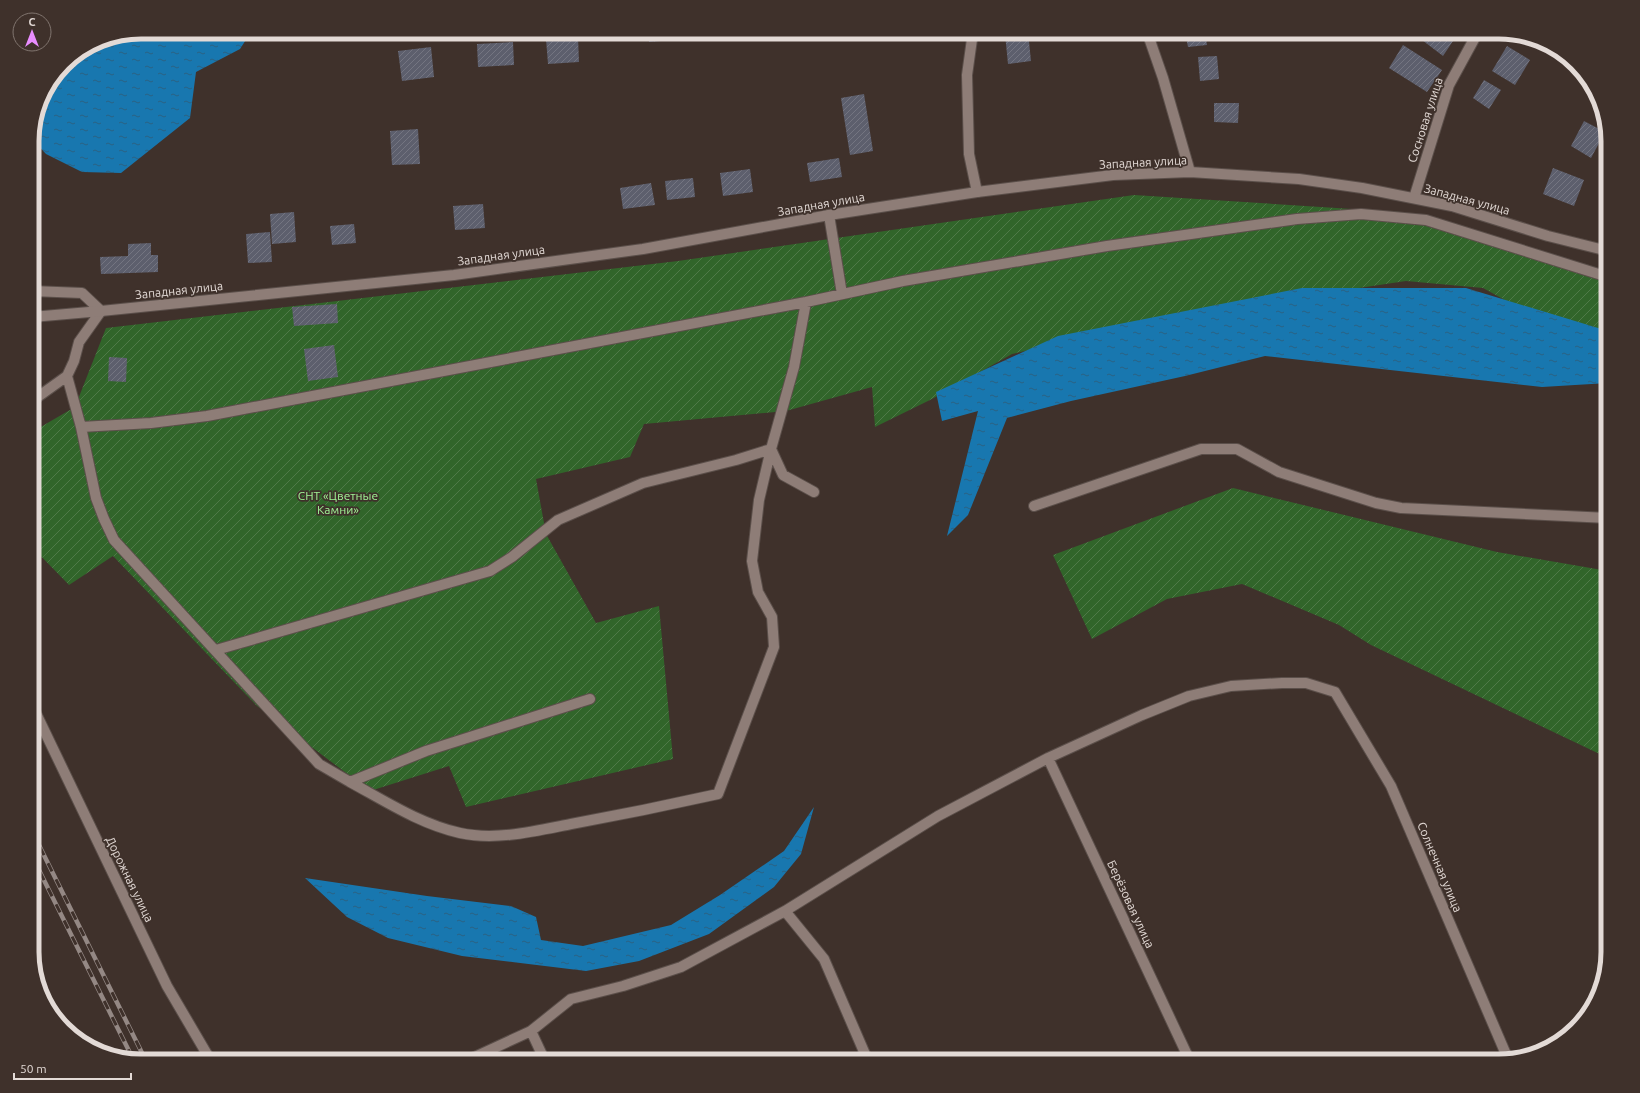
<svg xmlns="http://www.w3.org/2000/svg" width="1640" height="1093" font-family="Ubuntu,sans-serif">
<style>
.garden{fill:url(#garden-furrows)}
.water{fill:url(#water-ripples)}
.building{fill:url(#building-hatch)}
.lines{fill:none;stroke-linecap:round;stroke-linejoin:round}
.street-casing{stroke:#5b4f4a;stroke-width:12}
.secondary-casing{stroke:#5b4f4a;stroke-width:12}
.street{stroke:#8e7d77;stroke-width:10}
.secondary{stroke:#8e7d77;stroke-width:10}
.rail-casing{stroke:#948884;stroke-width:4.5}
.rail{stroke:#3f312b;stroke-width:3;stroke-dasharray:9;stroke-linecap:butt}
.labels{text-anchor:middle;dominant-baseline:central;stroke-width:3.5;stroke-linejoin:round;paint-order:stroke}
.street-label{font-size:12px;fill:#e3dad6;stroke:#3f312b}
.park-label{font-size:12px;fill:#a0f395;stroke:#3f312b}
.rim{fill:none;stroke:#e3dad6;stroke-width:5}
</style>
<defs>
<pattern id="garden-furrows" width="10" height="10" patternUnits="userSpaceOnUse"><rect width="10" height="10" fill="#31652a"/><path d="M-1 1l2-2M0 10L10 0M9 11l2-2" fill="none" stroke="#4f7a48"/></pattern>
<pattern id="water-ripples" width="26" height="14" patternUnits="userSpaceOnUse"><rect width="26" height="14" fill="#1877af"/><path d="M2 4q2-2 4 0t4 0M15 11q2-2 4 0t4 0" fill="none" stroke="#2a6183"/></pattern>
<pattern id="building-hatch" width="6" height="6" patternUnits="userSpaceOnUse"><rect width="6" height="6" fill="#5d5f6d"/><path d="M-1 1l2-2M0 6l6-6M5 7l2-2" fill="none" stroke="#747581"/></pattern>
</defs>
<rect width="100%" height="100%" fill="#3f312b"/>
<!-- garden -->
<path class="garden" d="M1134,195L1399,212L1585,266L1608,271V345L1521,309L1483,288L1406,281L1197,312L1012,354L932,399L875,427L872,387L786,411L644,424L630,457L536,479L546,534L596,623L659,606L673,759L466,807L449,766L370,791L257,706L113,556L69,585L32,547V432L75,407L106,328L678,261Z
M1233,488L1497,552L1608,571V758L1371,645L1339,625L1242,584L1167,599L1092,639L1053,555Z"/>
<!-- water -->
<path class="water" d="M141,32H251L240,49L196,72L190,118L121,173L82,172L46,154L32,139V134L40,99L64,64L99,40Z
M1302,288H1466L1608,331V383L1542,387L1265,356L1185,376L1071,401L1007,418L968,515L947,536L978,411L942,421L936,392L1058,336Z
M814,807L801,854L774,887L709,934L639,961L586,971L462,956L388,938L347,917L305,878L427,896L511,906L536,917L541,940L583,946L671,925L720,895L784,851Z"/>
<!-- building -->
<path class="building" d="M649,32H671L672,40L649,42Z
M1028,32L1031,61L1008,64L1005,34Z
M1185,32H1205L1207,45L1188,47Z
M1428,32H1459L1443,56L1422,40Z
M578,37L579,62L548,64L546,39Z
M513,42L514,65L478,67L477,44Z
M1403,45L1442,70L1427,92L1389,68Z
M1507,46L1530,60L1515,85L1492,71Z
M431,47L434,77L402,81L398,51Z
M1217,56L1219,79L1200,81L1198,57Z
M1484,80L1501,90L1489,109L1473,98Z
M864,94L873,151L850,155L841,98Z
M1214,103H1239L1238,123L1214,122Z
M1584,121L1605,132L1591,158L1571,146Z
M418,129L420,164L392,165L390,131Z
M839,158L842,177L810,182L807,163Z
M1553,168L1584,180L1574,206L1543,194Z
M750,169L753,192L723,196L720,173Z
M693,178L695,197L667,200L665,181Z
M651,183L655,205L623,209L620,188Z
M483,204L485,228L455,230L453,206Z
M294,212L296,242L272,244L270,214Z
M354,224L356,243L332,245L330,226Z
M270,232L272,262L248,263L246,234Z
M151,243V255H158V272L101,274L100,257L128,256V244Z
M337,304L338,323L294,326L292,307Z
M334,345L338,377L308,381L304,349Z
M109,357L127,358L126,382L108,381Z"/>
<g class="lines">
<!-- street casing -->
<g class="street-casing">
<path id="street" d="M973,32L967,75L969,154L977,192
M1414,198L1449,85L1478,32
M829,215L842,294
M32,291L82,293L101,311L79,342L74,361L67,376L32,401
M67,376L81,427L96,498L104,519L114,540L319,764L350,782L426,751L590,699
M81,427L151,423L207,416L806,302L903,281L1107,246L1297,219L1361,214L1426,220L1608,277
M1034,506L1201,449H1237L1279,472L1376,503L1401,508L1608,518
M216,650L490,571L512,557L558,520L643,483L736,460L771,449L794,367L806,302
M32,705L167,986L211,1061
M1048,758L1190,1061
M350,782C385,801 420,824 460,833C496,841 536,831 571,824C620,815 669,805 718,794L774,647L772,617L758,592L752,561L759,500L771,449L783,475L814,492
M785,911L824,959L868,1061
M531,1031L545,1061
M466,1061L531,1031L571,999L623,986L681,967L785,911L938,816L1048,758L1142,715L1189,696L1231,686L1282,683H1306L1335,692L1391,786L1508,1059"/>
</g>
<!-- secondary casing -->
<g class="secondary-casing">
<path id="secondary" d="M1147,32L1163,78L1190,172
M32,317L101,311L454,275L643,249L829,215L977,192L1113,175L1190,172L1299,179L1362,188L1452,206L1548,236L1608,251"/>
</g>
<!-- street -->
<use href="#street" class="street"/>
<!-- secondary -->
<use href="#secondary" class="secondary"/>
<!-- rail casing -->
<g class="rail-casing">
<path id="rail" d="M32,831L146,1061
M32,856L133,1059"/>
</g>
<!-- rail -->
<use href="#rail" class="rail"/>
</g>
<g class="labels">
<!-- street labels -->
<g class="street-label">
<text transform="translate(1425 120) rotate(-72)">Сосновая улица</text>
<text transform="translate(1143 162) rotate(-3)">Западная улица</text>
<text transform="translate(1467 199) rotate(15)">Западная улица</text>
<text transform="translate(821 204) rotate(-10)">Западная улица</text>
<text transform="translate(501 255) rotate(-8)">Западная улица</text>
<text transform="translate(179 290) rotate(-6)">Западная улица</text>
<text transform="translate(1440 867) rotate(67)">Солнечная улица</text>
<text transform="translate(130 879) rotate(64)">Дорожная улица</text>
<text transform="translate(1131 904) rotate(65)">Берёзовая улица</text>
</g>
<!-- park labels -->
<g class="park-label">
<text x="338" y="495">СНТ «Цветные<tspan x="338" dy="14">Камни»</tspan></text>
</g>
</g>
<!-- crop -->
<path d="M0 0H1640V1093H0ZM141 39H1499A102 102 0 0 1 1601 141V952A102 102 0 0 1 1499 1054H141A102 102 0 0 1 39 952V141A102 102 0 0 1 141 39Z" fill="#3f312b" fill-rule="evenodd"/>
<path class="rim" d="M141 39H1499A102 102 0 0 1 1601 141V952A102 102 0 0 1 1499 1054H141A102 102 0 0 1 39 952V141A102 102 0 0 1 141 39Z"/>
<!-- north arrow -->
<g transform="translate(32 32)"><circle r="19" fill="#3f312b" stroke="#81756f"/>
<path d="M0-3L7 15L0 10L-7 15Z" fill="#e98dfe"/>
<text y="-6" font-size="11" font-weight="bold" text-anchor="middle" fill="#e3dad6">С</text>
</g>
<!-- scale -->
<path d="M14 1073v6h117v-6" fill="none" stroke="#e3dad6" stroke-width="2"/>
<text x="20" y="1073" font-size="12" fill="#e3dad6" stroke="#3f312b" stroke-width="3" paint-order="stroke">50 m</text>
</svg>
